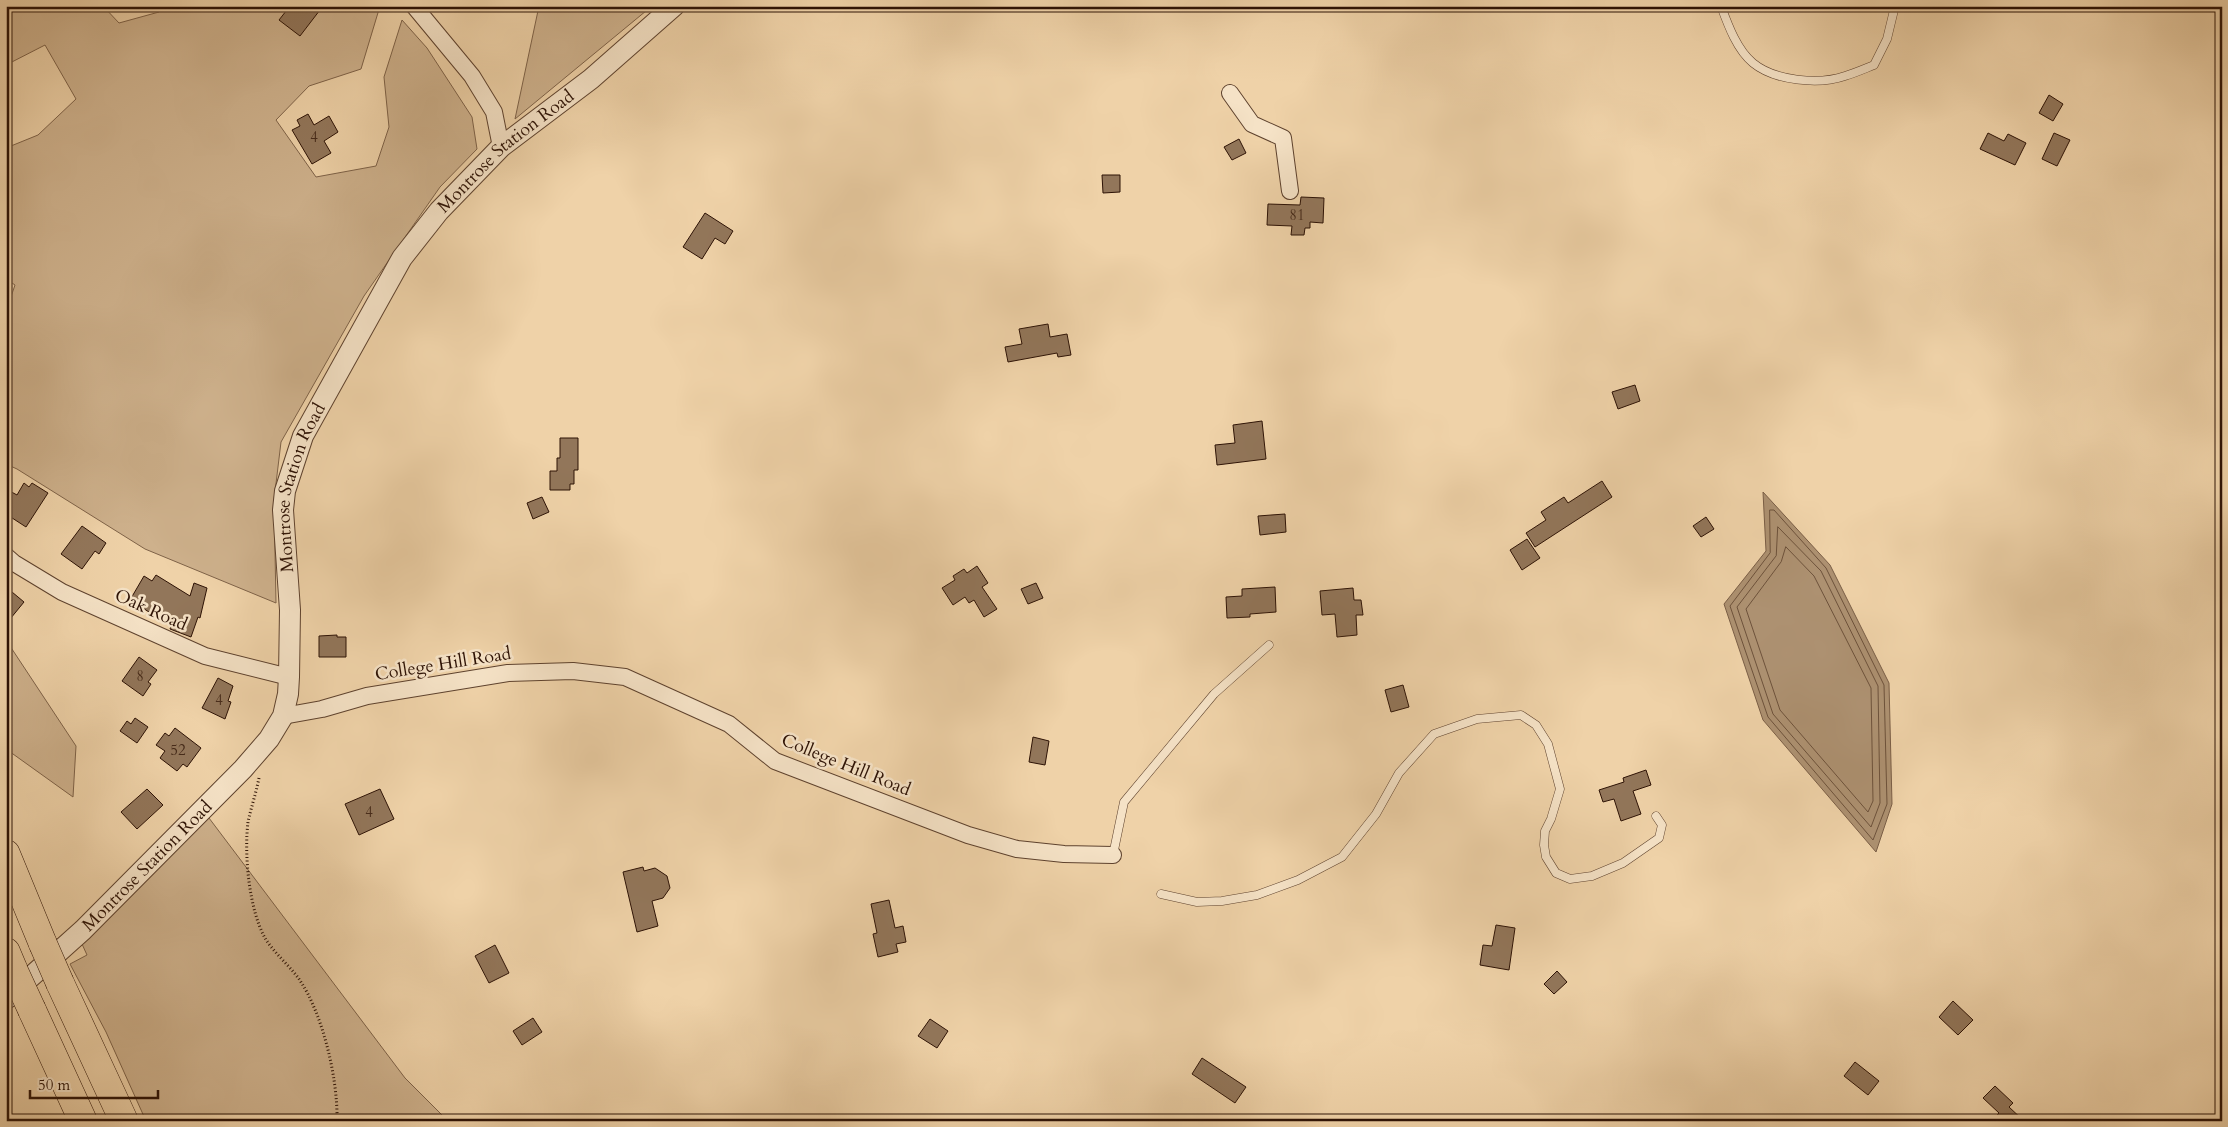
<svg xmlns="http://www.w3.org/2000/svg" width="2228" height="1127" font-family="Cardo,serif">
<style>
.green{fill:#ceb18c;stroke:#7e6248}
.water{fill:#ad9171;stroke:#7a5e46}
.lines{fill:none;stroke-linecap:round;stroke-linejoin:round}
.shore{stroke:#6d523b;stroke-width:1}
.building{fill:#92765a;stroke:#2d1205}
.service-casing{stroke:#5e422e;stroke-width:9}
.minor-casing{stroke:#5e422e;stroke-width:18}
.tertiary-casing{stroke:#5e422e;stroke-width:22}
.motorway-casing{stroke:#2d1205;stroke-width:29}
.path{stroke:#2d1205;stroke-width:3;stroke-dasharray:1 2.5;stroke-linecap:butt}
.service{stroke:#f5e2c6;stroke-width:8}
.minor{stroke:#f5e2c6;stroke-width:16}
.tertiary{stroke:#f5e2c6;stroke-width:20}
.motorway{stroke:#efd2a8;stroke-width:28}
.motorway-bridge-casing{stroke:#2d1205;stroke-width:29;stroke-linecap:butt}
.motorway-bridge{stroke:#efd2a8;stroke-width:28}
.labels{text-anchor:middle;dominant-baseline:central;stroke-width:5;stroke-linejoin:round;paint-order:stroke}
.number-label{font-size:15px;fill:#462b1a}
.street-label{font-size:18px;fill:#2d1205;stroke:#f5e2c6}
</style>
<rect width="100%" height="100%" fill="#efd2a8"/>
<filter id="stains"><feTurbulence type="fractalNoise" baseFrequency=".004" numOctaves="4"/><feColorMatrix values="0 0 0 0 .2 0 0 0 0 .09 0 0 0 0 .02 0 0 0 .5 -.17"/></filter>
<radialGradient id="worn" r=".72"><stop offset=".6" stop-color="#630" stop-opacity="0"/><stop offset="1" stop-color="#630" stop-opacity=".3"/></radialGradient>
<!-- green -->
<path class="green" d="M6,6H103L119,23L159,12L164,6H380L361,69L309,86L276,120L316,177L376,166L389,127L384,77L402,20L427,48L472,117L477,149L440,187L364,296L281,442L274,500L276,603L145,549L17,469L6,464V311L15,285L6,279V148L38,135L76,99L45,45L6,65Z
M539,6H652L515,119Z
M6,640L76,746L73,797L6,749Z
M209,818L405,1078L448,1121H146L106,1032L70,964L87,955L82,944Z"/>
<!-- water -->
<path class="water" d="M1763,492L1830,565L1889,683L1892,804L1876,852L1763,720L1724,604L1766,551Z"/>
<g class="lines">
<!-- shore -->
<path class="shore" d="M1770,510H1774L1826,568L1884,685L1887,804L1873,840L1768,717L1730,606L1770,553Z
M1778,527L1821,571L1878,686L1880,803L1871,827L1773,714L1737,607L1776,556Z
M1786,547L1814,576L1871,688L1873,801L1868,812L1780,710L1746,609L1781,562Z"/>
</g>
<!-- building -->
<path class="building" d="M290,6H323L300,36L279,20Z
M2049,95L2063,104L2053,121L2039,113Z
M308,114L314,125L329,116L338,132L324,141L331,153L312,164L292,130L300,126L297,120Z
M1988,133L2004,141L2008,134L2026,143L2015,165L1980,149Z
M2054,133L2070,140L2057,166L2042,159Z
M1239,139L1246,153L1232,160L1224,147Z
M1102,175H1120V192L1103,193Z
M1301,197L1324,198L1323,223L1310,222V228H1305L1304,235H1291L1292,226L1267,225L1268,204L1300,205Z
M705,213L733,231L725,244L715,238L702,259L683,247Z
M1048,324L1050,337L1067,334L1071,355L1058,357L1057,353L1008,362L1005,347L1022,344L1019,329Z
M1635,385L1640,401L1618,409L1612,392Z
M1262,421L1266,459L1217,465L1215,445L1235,443L1233,425Z
M560,438H578V470H574V484H570V490H550V471H557V458H560Z
M1602,481L1612,497L1535,547L1526,533L1546,520L1541,512L1564,497L1568,503Z
M24,483L29,487L32,483L48,493L26,527L6,514V489L17,495Z
M542,497L549,512L533,519L527,503Z
M1285,514L1286,532L1260,535L1258,516Z
M1706,517L1714,529L1701,537L1693,526Z
M82,526L106,543L99,554L95,551L82,569L61,554Z
M1527,539L1540,558L1522,570L1510,550Z
M977,566L988,583L982,587L997,609L984,617L974,600L969,603L965,597L953,605L942,588L955,580L953,576L964,569L967,573Z
M156,575L190,596L194,583L207,588L200,618L198,617L191,637L170,629L173,620L153,607L149,612L130,600L144,576L152,581Z
M1036,583L1043,598L1028,604L1021,589Z
M6,587L24,602L6,624Z
M1275,587L1276,612L1250,614V617L1227,618L1226,597L1242,596V589Z
M1353,588L1354,600H1361L1363,615H1356L1357,635L1337,637L1335,614L1322,615L1320,591Z
M337,635V637H346V657H319V636Z
M139,657L157,670L148,682L151,684L143,696L122,681Z
M218,678L233,686L228,701L231,702L225,719L202,708Z
M1403,685L1409,707L1391,712L1385,690Z
M135,718L148,727L137,743L120,731L127,721L131,724Z
M175,728L201,748L187,767L183,764L177,771L160,758L165,751L156,745L165,733L169,736Z
M1033,737L1049,741L1045,765L1029,762Z
M1646,770L1651,785L1633,791L1641,814L1621,821L1614,799L1603,802L1599,790L1624,782L1623,778Z
M147,789L163,805L137,829L121,812Z
M380,789L394,819L359,835L345,804Z
M643,867L644,871L655,868L667,876L670,888L663,898L652,901L658,926L637,932L623,872Z
M889,900L895,928L903,926L906,942L896,944L898,952L878,957L873,934L877,933L871,904Z
M1496,925L1515,928L1509,970L1480,965L1483,945L1492,946Z
M495,945L509,973L489,983L475,956Z
M1557,971L1567,982L1554,994L1544,984Z
M1953,1001L1973,1020L1958,1035L1939,1017Z
M533,1018L542,1032L522,1045L513,1031Z
M930,1019L948,1031L937,1048L918,1036Z
M1202,1058L1246,1087L1235,1103L1192,1074Z
M1855,1062L1879,1081L1868,1095L1844,1076Z
M1995,1086L2013,1103L2009,1107L2024,1121H1991L1999,1113L1983,1098Z"/>
<g class="lines">
<!-- service casing -->
<g class="service-casing">
<path id="service" d="M1721,6C1728,25 1737,50 1753,63C1775,81 1819,85 1845,76C1855,73 1864,69 1874,65L1887,39L1895,6
M1113,855L1124,802L1214,694L1269,645
M1161,894L1197,902L1222,901L1257,895L1298,880L1342,857L1376,814L1399,773L1434,734L1477,719L1521,715L1536,725L1548,744L1560,789L1551,819L1545,831L1544,845L1546,857L1556,873L1570,879L1592,876L1623,863L1659,838L1662,825L1656,816"/>
</g>
<!-- minor casing -->
<g class="minor-casing">
<path id="minor" d="M414,6L472,76L494,112L501,147
M1230,93L1252,124L1283,138L1290,191
M6,556L14,563L62,592L205,656L289,677
M283,716L322,709L367,696L508,673L573,671L625,677L729,724L775,761L968,835L1017,849L1064,854L1113,855"/>
</g>
<!-- tertiary casing -->
<g class="tertiary-casing">
<g id="tertiary">
<path id="s1" d="M6,999L83,930L243,769L269,739L283,716L288,694L289,677L290,610L283,510L285,491L303,436L402,258L439,211L501,147L591,79L674,6"/>
</g>
</g>
<!-- motorway casing -->
<g class="motorway-casing">
<path id="motorway" d="M6,854L43,944
M6,952L14,971
M60,983L124,1121
M32,1010L83,1121"/>
</g>
<!-- path -->
<path class="path" d="M259,778C256,793 251,808 248,822C244,855 249,909 265,938C274,953 289,965 299,979C323,1014 338,1079 337,1121"/>
<!-- service -->
<use href="#service" class="service"/>
<!-- minor -->
<use href="#minor" class="minor"/>
<!-- tertiary -->
<use href="#tertiary" class="tertiary"/>
<!-- motorway -->
<use href="#motorway" class="motorway"/>
<!-- motorway-bridge casing -->
<g class="motorway-bridge-casing">
<path id="motorway-bridge" d="M43,944L60,983
M14,971L32,1010"/>
</g>
<!-- motorway-bridge -->
<use href="#motorway-bridge" class="motorway-bridge"/>
</g>
<g class="labels">
<!-- number labels -->
<g class="number-label">
<text x="314" y="137">4</text>
<text x="1297" y="215">81</text>
<text x="140" y="676">8</text>
<text x="219" y="700">4</text>
<text x="178" y="750">52</text>
<text x="369" y="812">4</text>
</g>
<!-- street labels -->
<g class="street-label">
<text stroke="none"><textPath href="#s1" startOffset="1034">Montrose Station Road</textPath></text>
<text stroke="none"><textPath href="#s1" startOffset="629">Montrose Station Road</textPath></text>
<text transform="translate(151 610) rotate(24)">Oak Road</text>
<text transform="translate(443 664) rotate(-9)">College Hill Road</text>
<text transform="translate(846 765) rotate(22)">College Hill Road</text>
<text stroke="none"><textPath href="#s1" startOffset="194">Montrose Station Road</textPath></text>
</g>
</g>
<!-- margin -->
<rect width="2228" height="1127" fill="none" stroke="#efd2a8" stroke-width="25"/>
<rect x="8" y="8" width="2213" height="1112" fill="none" stroke="#2d1205" stroke-width="2.5"/>
<rect x="12" y="12" width="2203" height="1102" fill="none" stroke="#2d1205"/>
<!-- scale -->
<path d="M30 1090v8h128v-8" fill="none" stroke="#2d1205" stroke-width="2.5"/>
<text x="38" y="1090" font-size="15" fill="#2d1205" stroke="#f5e2c6" stroke-width="4" paint-order="stroke">50 m</text>
<rect width="100%" height="100%" filter="url(#stains)"/>
<rect width="100%" height="100%" fill="url(#worn)"/>
</svg>
